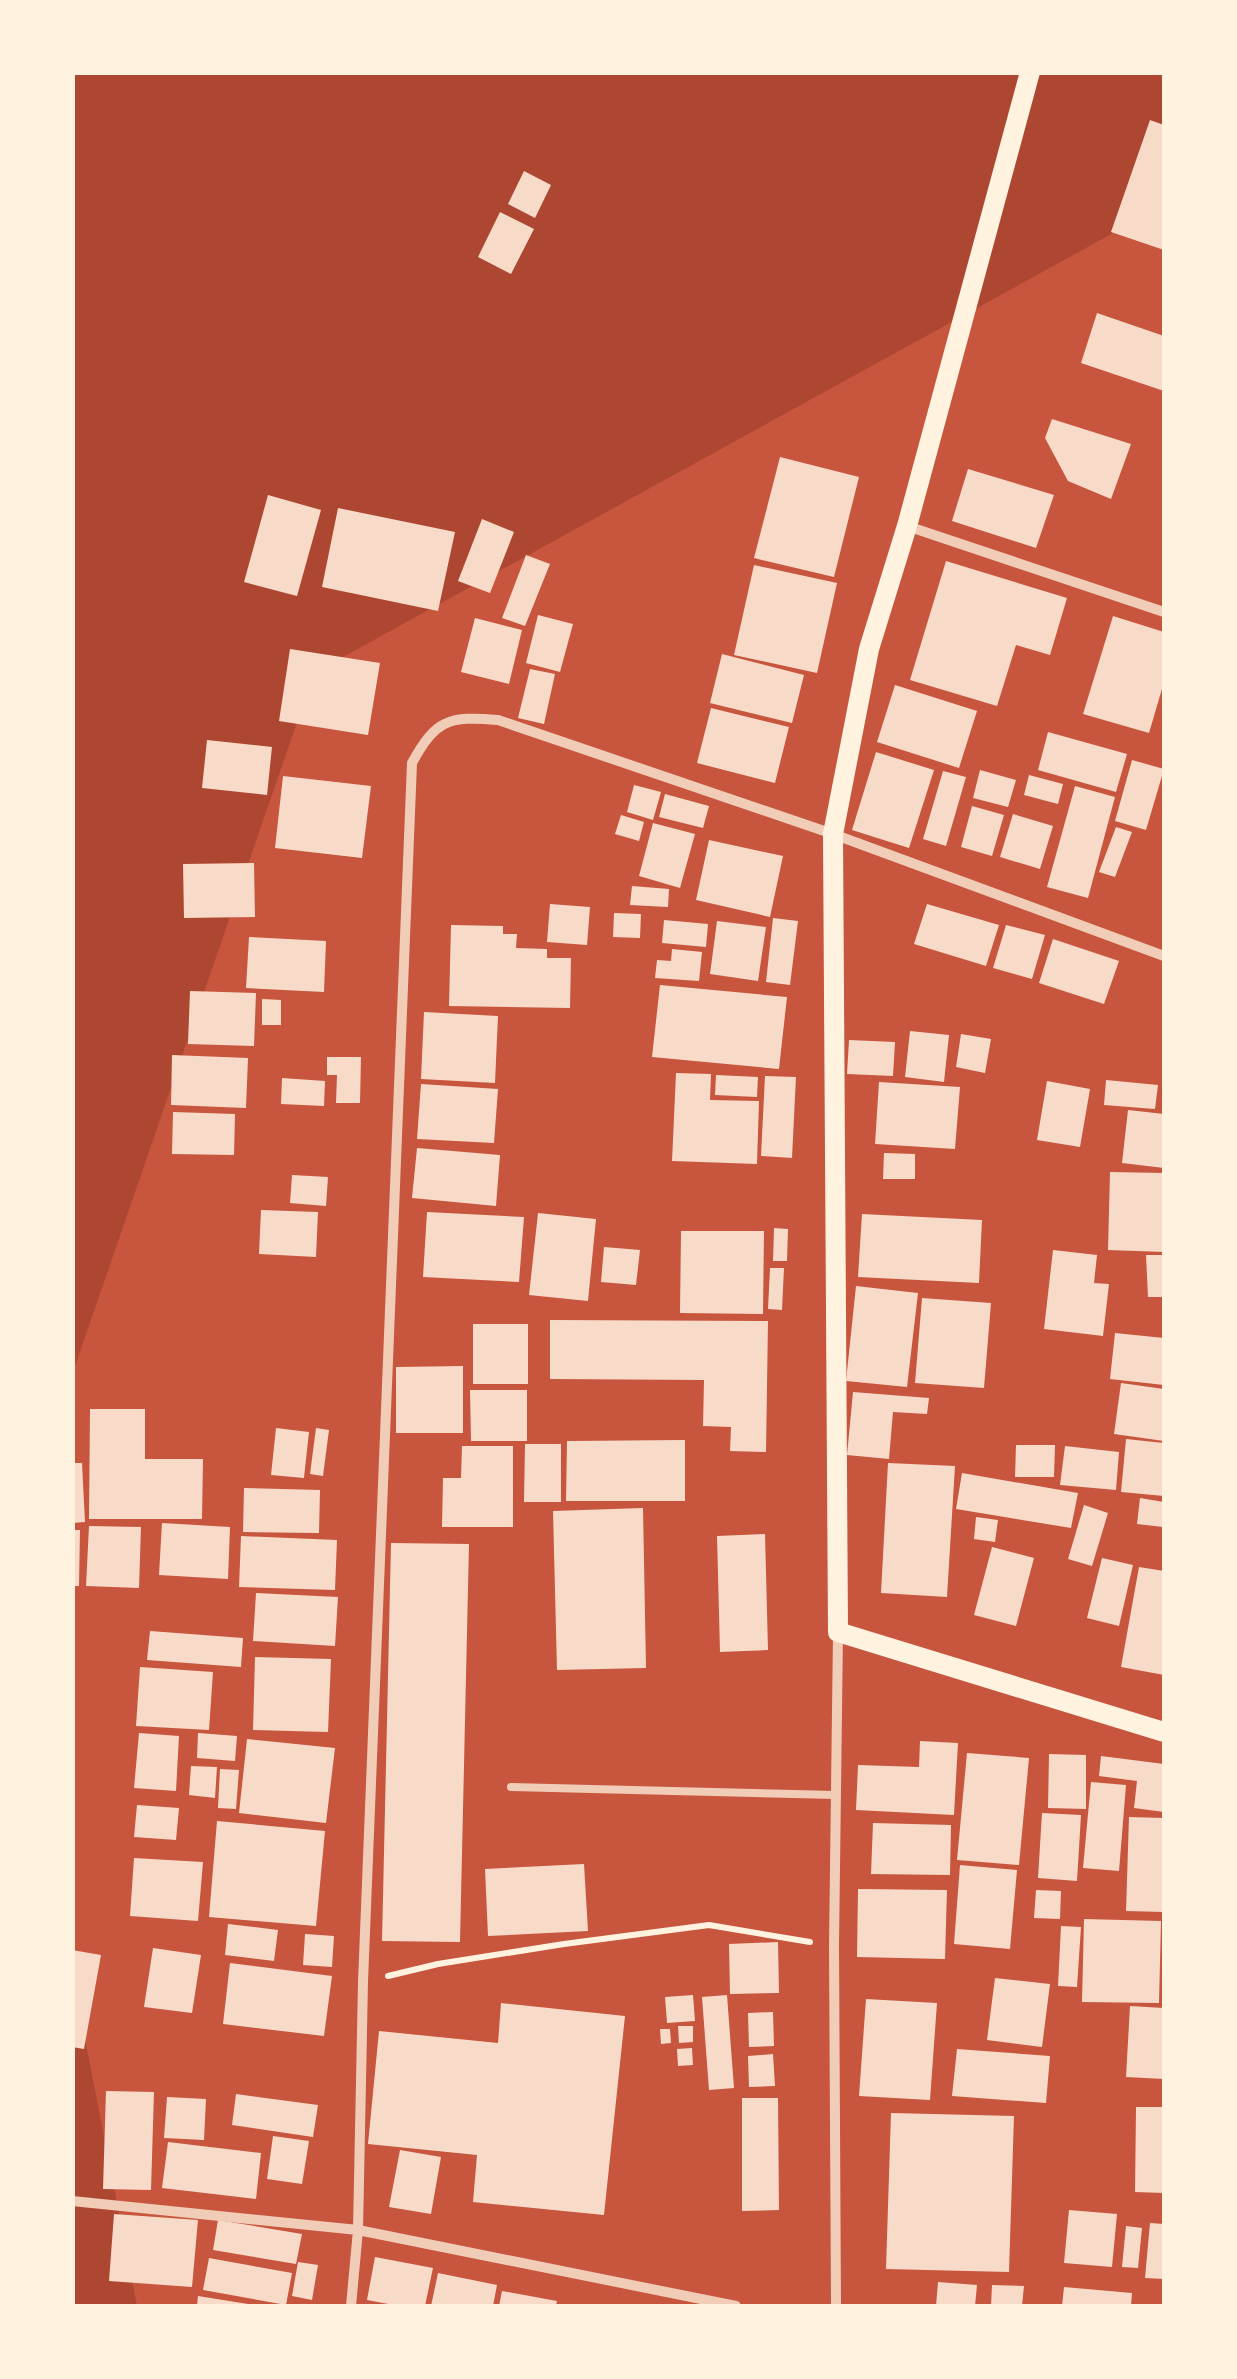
<svg xmlns="http://www.w3.org/2000/svg" width="1237" height="2379" font-family="'Roboto Serif',serif">
<style>
.green{fill:#ae4732}
.building{fill:#f7dbc8}
.lines{fill:none;stroke-linecap:round;stroke-linejoin:round}
.path{stroke:#fff3e0;stroke-width:6}
.service{stroke:#f1ccb7;stroke-width:8}
.minor{stroke:#f1ccb7;stroke-width:10}
.secondary{stroke:#fff3e0;stroke-width:20}
</style>
<rect width="100%" height="100%" fill="#c8553d"/>
<!-- green -->
<path class="green" d="M73,73H1164V205L314,673L73,1372Z
M73,1977L137,2306H73Z"/>
<!-- building -->
<path class="building" d="M1150,120L1164,125V250L1111,232Z
M524,171L551,185L535,218L508,204Z
M500,212L534,229L511,274L478,257Z
M1097,313L1164,336V391L1081,363Z
M1052,419L1131,444L1111,499L1068,481L1045,438Z
M780,457L859,477L834,577L754,558Z
M968,469L1054,495L1036,548L952,521Z
M268,495L321,510L297,596L244,582Z
M338,508L455,532L438,611L322,587Z
M482,519L514,532L490,593L458,581Z
M526,555L550,564L525,626L502,618Z
M946,561L1067,598L1050,655L1016,645L997,706L910,680Z
M754,565L837,583L817,673L734,655Z
M538,615L573,624L560,672L526,663Z
M1113,616L1164,632V682L1149,733L1083,714Z
M475,618L522,630L509,684L461,672Z
M290,649L380,663L368,735L279,721Z
M722,654L804,675L792,723L710,703Z
M530,669L555,674L544,724L518,718Z
M895,685L977,711L959,768L877,742Z
M711,708L789,727L775,783L697,763Z
M1048,732L1127,754L1116,792L1038,770Z
M207,740L272,747L267,795L202,788Z
M876,752L934,770L909,848L852,830Z
M1132,760L1164,769L1146,830L1115,821Z
M980,770L1016,780L1008,807L973,798Z
M943,771L966,777L946,846L923,839Z
M1029,775L1063,784L1058,804L1024,795Z
M283,776L371,786L362,858L275,848Z
M634,785L661,792L653,820L627,812Z
M1075,786L1115,797L1088,898L1047,887Z
M665,794L709,806L703,828L659,817Z
M972,806L1004,815L992,856L961,847Z
M1013,814L1053,826L1040,869L1000,857Z
M621,815L644,822L639,841L615,834Z
M653,823L695,834L680,888L639,876Z
M1116,827L1132,832L1115,877L1099,872Z
M709,840L783,856L770,917L696,900Z
M254,863L255,917L184,918L183,864Z
M632,886L669,889L668,907L630,905Z
M550,904L590,907L587,945L547,942Z
M927,904L999,925L986,966L914,944Z
M614,913L641,914L640,938L613,937Z
M773,918L798,921L790,985L766,982Z
M664,920L708,924L706,947L662,943Z
M717,921L766,927L758,981L710,974Z
M451,925L503,926V934H517L516,948L547,949V958H571L570,1008L449,1006Z
M1006,925L1045,935L1032,979L993,968Z
M249,937L326,941L324,992L246,988Z
M1053,939L1119,961L1104,1004L1039,983Z
M672,949L702,952L699,981L655,978L657,960L671,961Z
M660,985L787,997L779,1069L652,1057Z
M190,991L256,993L254,1046L188,1044Z
M262,999L281,1000V1025H262Z
M424,1012L498,1016L495,1083L421,1079Z
M910,1031L949,1035L944,1082L905,1077Z
M961,1034L991,1039L985,1073L956,1067Z
M849,1040L895,1042L893,1076L847,1074Z
M172,1055L248,1058L246,1108L171,1105Z
M327,1057H361L360,1103H336L337,1075H327Z
M676,1073L711,1074L710,1100L759,1101L757,1164L672,1161Z
M716,1075L758,1077L757,1097L715,1095Z
M765,1076L796,1077L792,1158L761,1156Z
M282,1078L325,1081L324,1106L281,1104Z
M1106,1080L1158,1085L1155,1109L1104,1105Z
M1047,1081L1090,1089L1080,1147L1037,1140Z
M879,1082L960,1087L955,1149L875,1144Z
M421,1084L498,1089L494,1143L417,1139Z
M1128,1110L1164,1114V1168L1122,1163Z
M173,1112L235,1114L234,1155L172,1154Z
M417,1148L500,1155L496,1206L412,1198Z
M884,1153L915,1154V1179H883Z
M1110,1172L1164,1173V1252L1108,1250Z
M292,1175L328,1177L326,1206L290,1203Z
M261,1210L318,1212L316,1257L259,1254Z
M427,1212L524,1217L519,1282L423,1277Z
M538,1213L596,1219L588,1301L529,1295Z
M862,1214L982,1220L979,1283L858,1277Z
M774,1228L788,1229L787,1261H773Z
M681,1231H764L763,1314L680,1313Z
M604,1247L640,1250L636,1285L601,1282Z
M1053,1250L1097,1255L1094,1283L1109,1284L1103,1336L1044,1329Z
M1146,1255H1164V1297H1148Z
M770,1268H784L782,1310L768,1309Z
M856,1286L918,1293L907,1387L846,1381Z
M922,1298L991,1303L984,1388L915,1383Z
M550,1320L768,1321L766,1452L730,1451L731,1427L703,1426L704,1380L550,1379Z
M473,1324H528V1384H473Z
M1115,1333L1164,1338V1385L1110,1379Z
M463,1366V1433H396V1367Z
M1121,1383L1164,1389V1441L1114,1434Z
M470,1390H527V1441H471Z
M853,1392L929,1398L927,1414L893,1412L889,1459L847,1455Z
M90,1409H145V1459H203L202,1519H89Z
M276,1428L309,1432L304,1478L271,1475Z
M316,1428L329,1430L323,1476L310,1474Z
M1126,1439L1164,1443V1496L1121,1492Z
M685,1440V1501H566L567,1441Z
M525,1444H561V1502H524Z
M1016,1445H1055L1054,1477H1015Z
M462,1446H513V1527H442L443,1478H461Z
M1065,1446L1119,1452L1116,1490L1060,1485Z
M72,1463H82L85,1522L72,1523Z
M888,1463L955,1466L947,1597L881,1593Z
M962,1473L1078,1493L1071,1528L956,1509Z
M244,1488L320,1490L319,1533L243,1532Z
M1140,1498L1164,1502L1163,1527L1137,1524Z
M1084,1505L1108,1513L1092,1566L1068,1559Z
M643,1508L646,1668L557,1670L553,1511Z
M976,1517L998,1520L995,1542L974,1539Z
M162,1523L230,1527L228,1579L159,1575Z
M89,1526L141,1527L139,1588L86,1586Z
M72,1530H80L79,1586H72Z
M765,1534L768,1650L720,1652L717,1536Z
M241,1536L337,1540L335,1590L239,1587Z
M391,1543L469,1544L460,1942L382,1941Z
M992,1547L1034,1558L1016,1626L974,1615Z
M1102,1558L1133,1565L1119,1626L1087,1618Z
M1139,1567L1164,1571V1675L1121,1667Z
M256,1593L338,1597L335,1646L253,1641Z
M150,1631L243,1638L241,1667L147,1660Z
M255,1657L331,1659L328,1732L253,1730Z
M140,1667L213,1672L209,1730L136,1726Z
M139,1733L179,1736L176,1791L134,1788Z
M198,1733L237,1736L235,1761L197,1758Z
M247,1739L335,1748L326,1823L239,1813Z
M920,1741L958,1743L954,1815L856,1810L858,1765L919,1767Z
M967,1753L1029,1758L1019,1865L957,1860Z
M1049,1754L1086,1755V1809L1048,1808Z
M1101,1756L1164,1764V1812L1134,1808L1137,1781L1099,1776Z
M191,1766L217,1767L215,1798L189,1795Z
M220,1769L239,1770L236,1809L218,1808Z
M1091,1782L1126,1785L1119,1871L1083,1868Z
M137,1805L179,1808L176,1840L134,1837Z
M1042,1813L1081,1815L1077,1881L1038,1878Z
M1129,1817L1164,1818V1912L1126,1911Z
M217,1821L325,1831L316,1926L209,1917Z
M873,1823L951,1825L950,1875L871,1874Z
M134,1858L203,1862L198,1921L130,1916Z
M584,1864L588,1931L488,1936L485,1869Z
M960,1865L1017,1870L1010,1949L954,1944Z
M858,1889L947,1890L945,1959L857,1957Z
M1036,1890L1061,1891L1060,1919L1034,1918Z
M1084,1919L1161,1921L1159,2003L1082,2002Z
M228,1924L278,1930L274,1961L225,1955Z
M1061,1926L1081,1927L1077,1987L1058,1986Z
M305,1934L334,1936L332,1967L303,1965Z
M778,1942L779,1993L730,1994L729,1944Z
M153,1948L201,1955L192,2013L144,2007Z
M72,1950L101,1955L84,2049L72,2047Z
M230,1963L332,1976L324,2036L223,2024Z
M995,1978L1050,1984L1042,2047L987,2040Z
M693,1995L695,2021L667,2023L665,1997Z
M727,1995L734,2088L709,2090L702,1997Z
M866,1999L937,2003L930,2100L859,2096Z
M501,2003L625,2016L604,2215L473,2202L477,2155L368,2144L379,2031L498,2043Z
M1130,2006L1164,2008V2079L1126,2077Z
M773,2012L774,2046L749,2047L748,2013Z
M678,2026H693V2042L679,2043Z
M660,2029H670L671,2043L661,2044Z
M692,2048L693,2065L678,2066L677,2049Z
M957,2049L1050,2056L1046,2103L952,2096Z
M773,2054L775,2086L749,2087L748,2056Z
M106,2091L154,2092L151,2190L103,2189Z
M236,2094L318,2105L313,2137L232,2125Z
M167,2097L206,2099L204,2140L164,2138Z
M742,2098H778L779,2210L742,2211Z
M1136,2107H1164V2193L1135,2192Z
M891,2113L1014,2116L1009,2272L886,2269Z
M273,2136L309,2141L302,2184L267,2179Z
M168,2142L261,2153L256,2199L162,2188Z
M400,2150L441,2157L431,2214L389,2207Z
M1069,2210L1117,2214L1112,2267L1064,2263Z
M114,2214L198,2220L192,2287L109,2281Z
M218,2220L302,2234L296,2264L213,2250Z
M1150,2223L1164,2224V2279L1145,2278Z
M1126,2226L1142,2228L1138,2268L1122,2267Z
M375,2257L433,2268L425,2306H399L367,2300Z
M209,2258L292,2273L286,2305L203,2290Z
M298,2262L318,2265L312,2300L292,2296Z
M438,2273L497,2285L493,2306H431Z
M938,2282L977,2285L975,2306H936Z
M992,2285L1024,2286L1022,2306H991Z
M1064,2287L1132,2293L1131,2306H1062Z
M502,2291L557,2301L556,2306H499Z
M198,2296L248,2304V2306H197Z"/>
<g class="lines">
<!-- path -->
<path class="path" d="M388,1976L438,1964L564,1944L709,1925L810,1942"/>
<!-- service -->
<path class="service" d="M511,1787L835,1795"/>
<!-- minor -->
<path class="minor" d="M907,526L1164,612
M72,2201L358,2230L736,2306
M351,2306L358,2230L363,1982L412,763C436,719 449,716 498,720L833,834L1164,956
M836,2306L834,1946L838,1633"/>
<!-- secondary -->
<path class="secondary" d="M1030,72L907,526L869,649L833,834L838,1632L1164,1732"/>
</g>
<!-- border -->
<rect width="1237" height="2379" fill="none" stroke="#fff3e0" stroke-width="150"/>
</svg>
